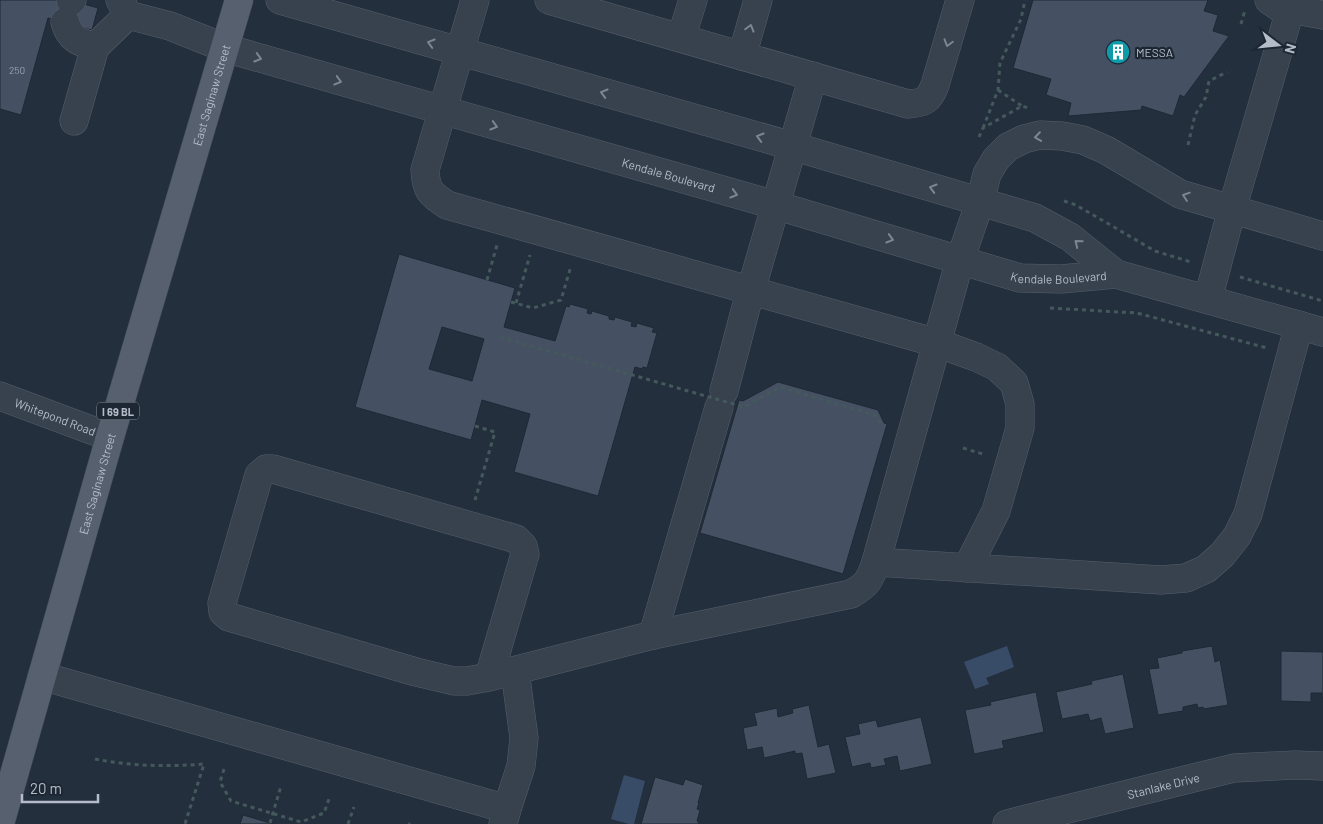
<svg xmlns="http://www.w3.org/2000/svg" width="1323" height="824" font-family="Barlow,sans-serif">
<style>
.water{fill:#394c67}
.building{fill:#455162;stroke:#1f2835;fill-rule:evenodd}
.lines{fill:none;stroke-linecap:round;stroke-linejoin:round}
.minor-casing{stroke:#565f6c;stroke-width:29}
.major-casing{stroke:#414a57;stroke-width:29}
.path{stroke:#44595c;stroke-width:3;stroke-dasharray:4 4;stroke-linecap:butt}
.minor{stroke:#38414e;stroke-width:28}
.major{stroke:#56606e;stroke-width:28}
.path-bridge{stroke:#44595c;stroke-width:3;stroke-dasharray:4 4;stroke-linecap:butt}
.oneway{stroke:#7c8592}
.labels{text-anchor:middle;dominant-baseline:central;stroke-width:4.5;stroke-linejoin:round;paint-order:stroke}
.number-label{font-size:10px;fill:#98a1af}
.shield{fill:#1d2633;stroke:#878f9c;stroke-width:1}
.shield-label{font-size:11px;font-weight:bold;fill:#b4bcc9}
.poi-label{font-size:12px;fill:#b4bcc9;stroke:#1d2633;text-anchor:start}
.street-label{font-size:12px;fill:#b4bcc9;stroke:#1d2633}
</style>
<rect width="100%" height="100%" fill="#242f3e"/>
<!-- water -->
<path class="water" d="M1007,646L1014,667L986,678L989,684L975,689L964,662Z
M624,775L645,781L634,824H629L611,819Z"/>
<!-- building -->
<path class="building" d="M0,0H69L98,8L92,30L48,18L21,115L0,109Z
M1033,0H1208L1204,11L1218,15L1213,31L1229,36L1184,97L1180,95L1173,116L1142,106L1141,110L1068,116L1071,103L1046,95L1051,79L1013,68Z
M399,254L515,288L504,327L555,341L566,306L569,307L570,304L588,309L587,313L591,314L592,311L609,316V319L614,320L615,317L632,322L631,326L636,327L637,323L654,328L652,332L657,333L647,368L643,367L642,369L635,367L598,496L514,472L530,414L482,400L471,440L355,407ZM442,327L484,339L472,381L429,369Z
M778,382L878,410L884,423L887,424L843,574L700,533L739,400L743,401Z
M1212,646L1215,662L1220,660L1228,705L1204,709L1203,707L1198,708L1197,704L1183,707V711L1158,715L1149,669L1159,668L1157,658L1182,653V651Z
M1281,651L1323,652V698H1322V693H1311V702L1281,701Z
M1123,674L1134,728L1105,734L1101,718L1090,721L1088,714L1062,719L1056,692L1092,684L1091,681Z
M1036,692L1044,732L1002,741L1004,748L974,754L965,710L991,705L990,702Z
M809,705L818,747L829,744L836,773L807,779L802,753L795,754V751L764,758L762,747L747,750L743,728L757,725L754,713L777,708L778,717L793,713L792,709Z
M921,717L932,764L900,771L897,756L884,759L886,765L871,768L870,763L852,767L845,737L860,734L858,724L876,720L878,727Z
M655,777L683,785L685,779L703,785L698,803H699L697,809L700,810L697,821L699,822L698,824H641Z
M243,815L270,823L274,824H240Z"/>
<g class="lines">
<!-- minor casing -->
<g class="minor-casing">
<g id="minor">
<path id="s1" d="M120,0L128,15L170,26L225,48L775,205L1020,278L1061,279L1116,274L1323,332"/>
<path d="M280,0L792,146L1035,218L1070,237L1116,274"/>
<path d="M475,0L425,170C426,190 430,194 447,205L937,343L976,357L997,367L1014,383L1020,404V428L996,511L967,568"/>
<path d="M549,0L908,104C925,103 929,100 935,85L960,0"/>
<path d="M1269,0L1289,14"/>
<path d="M71,1L72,0"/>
<path d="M65,22C70,40 80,42 95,47"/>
<path d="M681,38L693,0"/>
<path d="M742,56L758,0"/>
<path d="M74,121L95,47L128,15"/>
<path d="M1208,299L1232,209L1289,14L1301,11L1323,15"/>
<path d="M724,391L745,311L813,76"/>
<path id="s2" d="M0,396L110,437"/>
<path d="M876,562L1161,580L1186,578L1206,569L1222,555L1237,536L1248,514L1299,325"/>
<path d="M653,635L719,407"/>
<path d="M42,676L507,809L503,824"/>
<path d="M489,677L525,554L523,546L516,539L273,469H266L259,475L222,603L223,612L229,617L416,672L454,681H467L489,677L653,635L851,594C867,585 870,580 876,562L960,260L980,202L987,174L996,159L1008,147L1024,139L1040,135L1062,136L1083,140L1106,150L1180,194L1323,236"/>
<path d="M507,809L521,766L524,738L515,671"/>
<path id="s3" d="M1007,824L1234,768L1295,765L1323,766"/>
</g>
</g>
<!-- major casing -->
<g class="major-casing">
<g id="major">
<path id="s4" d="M0,824L110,437L239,0"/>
</g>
</g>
<!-- path -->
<path class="path" d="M1241,24L1245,10
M998,90L1022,106
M983,128L998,90L1000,63L1021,19L1025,0
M979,137L983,128L1022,106L1031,109
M1188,145L1195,115L1206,97L1209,81L1227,72
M1064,201L1076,205L1155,251L1191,262
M1240,277L1323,301
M487,280L497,245
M511,302L533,308L561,300L571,266
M516,303L530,255
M1050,308L1137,313L1267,348
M475,426L495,432L475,500
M963,448L986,455
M95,759C130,766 168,767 204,764L185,824
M224,769L220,782L231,801L301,822L324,813L329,799
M270,823L281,786
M348,824L354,807
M409,824L410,823"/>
<!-- minor -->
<use href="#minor" class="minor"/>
<!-- major -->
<use href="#major" class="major"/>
<!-- path-bridge -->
<path class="path-bridge" d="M500,337L744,407L780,387L875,415L883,427"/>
</g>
<!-- one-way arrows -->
<defs><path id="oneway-chevron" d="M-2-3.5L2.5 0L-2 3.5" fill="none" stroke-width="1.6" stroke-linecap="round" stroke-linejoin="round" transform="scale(1.25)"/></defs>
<g class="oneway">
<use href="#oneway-chevron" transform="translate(750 28) rotate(-74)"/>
<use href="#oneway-chevron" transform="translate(431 43) rotate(-164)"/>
<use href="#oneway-chevron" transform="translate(948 43) rotate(106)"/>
<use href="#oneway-chevron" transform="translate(258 58) rotate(16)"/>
<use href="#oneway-chevron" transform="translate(338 81) rotate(16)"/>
<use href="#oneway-chevron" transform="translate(604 93) rotate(-164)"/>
<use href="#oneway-chevron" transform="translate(494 126) rotate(16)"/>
<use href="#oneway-chevron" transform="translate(760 137) rotate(-164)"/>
<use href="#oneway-chevron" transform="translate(1038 137) rotate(172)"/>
<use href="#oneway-chevron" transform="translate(933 188) rotate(-164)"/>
<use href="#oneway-chevron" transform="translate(734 194) rotate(16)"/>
<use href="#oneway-chevron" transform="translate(1186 196) rotate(-161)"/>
<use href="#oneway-chevron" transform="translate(890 239) rotate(16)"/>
<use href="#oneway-chevron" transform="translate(1078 243) rotate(-141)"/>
</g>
<!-- icons -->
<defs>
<g id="building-disc" transform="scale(1.25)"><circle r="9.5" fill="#0f9aa8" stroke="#1d2633"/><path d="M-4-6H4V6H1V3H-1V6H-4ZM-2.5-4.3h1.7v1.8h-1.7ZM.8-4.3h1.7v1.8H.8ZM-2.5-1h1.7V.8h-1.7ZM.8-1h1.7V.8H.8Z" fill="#fff"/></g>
</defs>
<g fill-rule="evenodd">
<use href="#building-disc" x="1118" y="52"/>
</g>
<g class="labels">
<!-- number labels -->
<g class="number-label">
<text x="17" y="70">250</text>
</g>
<!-- shield labels -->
<rect class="shield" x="97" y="402.5" width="42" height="17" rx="4"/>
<g class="shield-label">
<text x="118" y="411">I 69 BL</text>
</g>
<!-- poi labels -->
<g class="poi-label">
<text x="1136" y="52">MESSA</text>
</g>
<!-- street labels -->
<g class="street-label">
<text stroke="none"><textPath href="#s4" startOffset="759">East Saginaw Street</textPath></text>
<text stroke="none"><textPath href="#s1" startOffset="581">Kendale Boulevard</textPath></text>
<text stroke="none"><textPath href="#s1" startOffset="986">Kendale Boulevard</textPath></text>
<text stroke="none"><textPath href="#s2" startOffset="59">Whitepond Road</textPath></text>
<text stroke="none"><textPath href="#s4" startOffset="354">East Saginaw Street</textPath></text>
<text stroke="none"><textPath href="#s3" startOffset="161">Stanlake Drive</textPath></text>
</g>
</g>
<!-- north arrow -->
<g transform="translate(1278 45) rotate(106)" stroke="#1d2633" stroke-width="4" paint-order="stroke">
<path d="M0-4L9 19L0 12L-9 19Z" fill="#b4bcc9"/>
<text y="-8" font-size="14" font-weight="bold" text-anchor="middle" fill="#b4bcc9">N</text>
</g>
<!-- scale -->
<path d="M22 794v8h76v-8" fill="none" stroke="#b4bcc9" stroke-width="2.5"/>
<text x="30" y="794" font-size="15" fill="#b4bcc9" stroke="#1d2633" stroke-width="4" paint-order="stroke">20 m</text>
</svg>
